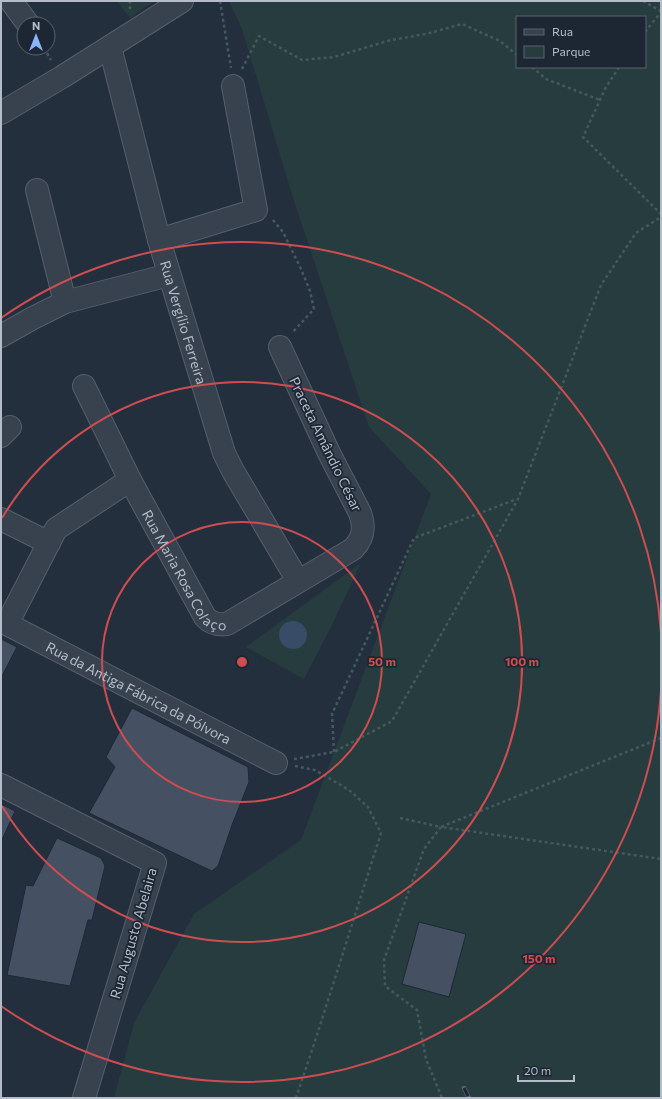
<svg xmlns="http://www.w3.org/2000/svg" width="662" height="1099" font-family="Commissioner,sans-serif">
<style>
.green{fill:#263c3f;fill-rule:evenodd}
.water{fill:#394c67}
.building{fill:#455162;stroke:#1f2835}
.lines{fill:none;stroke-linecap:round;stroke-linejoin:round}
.minor-casing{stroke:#565f6c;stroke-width:24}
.path{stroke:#44595c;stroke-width:2.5;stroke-dasharray:3 3;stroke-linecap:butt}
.minor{stroke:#38414e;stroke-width:22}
.rail-casing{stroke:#5a6575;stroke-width:4.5}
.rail{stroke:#1d2633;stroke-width:3;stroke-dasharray:9;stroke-linecap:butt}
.ring{fill:none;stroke:#ce4d50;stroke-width:2}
.labels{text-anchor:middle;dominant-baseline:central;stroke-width:3.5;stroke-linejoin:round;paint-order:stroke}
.street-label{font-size:14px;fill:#b4bcc9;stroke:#1d2633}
.centre{fill:#ce4d50;stroke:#1d2633;stroke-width:2}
.ring-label{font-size:12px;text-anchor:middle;font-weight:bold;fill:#ce4d50;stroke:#1d2633;stroke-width:3.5;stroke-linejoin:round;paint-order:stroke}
</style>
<rect width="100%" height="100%" fill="#242f3e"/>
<!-- green -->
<path class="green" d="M117,1H154L130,18Z
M229,1H661V1098H114L134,1023L194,914L301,840L431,494L369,427L293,198L242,29ZM517,17H645V67H517Z
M361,563L332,625L304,679L246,647Z"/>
<!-- water -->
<path class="water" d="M279 635a14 14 0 1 1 28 0a14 14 0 1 1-28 0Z"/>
<!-- building -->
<path class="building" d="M1,639L17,647L1,678Z
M132,708L248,767L249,782L232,825L218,866L212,871L89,813L115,767L106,757Z
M1,804L15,811L1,842Z
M57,838L101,858L105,866L92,920H88L70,986L7,975L26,885L33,886Z
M419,922L466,934L449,997L402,984Z"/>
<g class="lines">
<!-- minor casing -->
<g class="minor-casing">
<g id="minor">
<path d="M11,1L28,24"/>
<path id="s1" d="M110,47L159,240L224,453L233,471L298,581"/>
<path d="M1,113L62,77L182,1"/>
<path d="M37,190L65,302"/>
<path d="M159,240L256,210L233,86"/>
<path d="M1,336L33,318L65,302L169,275"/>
<path id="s2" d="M84,386L130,480L205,617C211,624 219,625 227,624L353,549C364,538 365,527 360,513L329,453L280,347"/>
<path d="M1,436L10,427"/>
<path d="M1,519L49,543"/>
<path id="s3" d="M1,621L276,763"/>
<path d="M7,624L56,529L130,480"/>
<path d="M1,785L155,863L84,1098"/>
</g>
</g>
<!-- path -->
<path class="path" d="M129,1L131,4L129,11
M220,1L231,68
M643,1L661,11
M645,32L661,12
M44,48L51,60
M532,67L546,79L600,100
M619,67L605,89L583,137L661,214
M242,69L259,36L302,60L334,57L391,40L426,34L462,24L500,41L517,55
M273,220L283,232L301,269L310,291L314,309L292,333
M661,738L441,827L661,859
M334,752L332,714L414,538L517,499
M294,759L334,752L392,721L518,499L601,285L636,233L661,217
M295,766L315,770L349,790L368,807L381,833L317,1035L296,1098
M400,818L441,827L424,849L384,960L385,986L417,1010L426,1059L442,1098"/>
<!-- minor -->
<use href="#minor" class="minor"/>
<!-- rail casing -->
<g class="rail-casing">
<path id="rail" d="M464,1088L469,1098"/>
</g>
<!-- rail -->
<use href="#rail" class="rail"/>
</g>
<!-- distance rings -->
<g class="ring">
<circle cx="242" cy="662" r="140"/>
<path d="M2 518A280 280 0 1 1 2 806"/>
<path d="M661 691A420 420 0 0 1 1 1006M1 318A420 420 0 0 1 661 633"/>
</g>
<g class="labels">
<!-- street labels -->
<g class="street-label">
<text stroke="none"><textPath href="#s1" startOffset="285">Rua Vergílio Ferreira</textPath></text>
<text transform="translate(326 444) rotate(64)">Praceta Amândio César</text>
<text stroke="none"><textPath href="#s2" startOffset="212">Rua Maria Rosa Colaço</textPath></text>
<text stroke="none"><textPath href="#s3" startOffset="155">Rua da Antiga Fábrica da Pólvora</textPath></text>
<text transform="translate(133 933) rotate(-74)">Rua Augusto Abelaira</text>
</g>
</g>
<circle cx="242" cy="662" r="6" class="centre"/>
<g class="ring-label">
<text x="382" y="666">50 m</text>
<text x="522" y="666">100 m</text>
<text x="539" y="963">150 m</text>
</g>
<!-- border -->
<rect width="662" height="1099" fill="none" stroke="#b4bcc9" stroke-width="4"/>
<!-- legend -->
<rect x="516" y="16" width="130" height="52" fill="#1d2633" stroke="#59626f"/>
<rect x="524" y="29" width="20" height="6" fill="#38414e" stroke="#59626f"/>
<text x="552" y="36" font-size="12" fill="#b4bcc9">Rua</text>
<rect x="524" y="46" width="20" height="12" fill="#263c3f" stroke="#59626f"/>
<text x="552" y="56" font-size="12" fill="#b4bcc9">Parque</text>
<!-- north arrow -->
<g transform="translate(36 36)"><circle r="19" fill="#1d2633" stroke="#59626f"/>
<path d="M0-3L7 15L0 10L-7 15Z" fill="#8ab4f8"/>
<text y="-6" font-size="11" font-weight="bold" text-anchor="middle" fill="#b4bcc9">N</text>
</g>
<!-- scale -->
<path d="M518 1075v6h56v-6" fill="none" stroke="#b4bcc9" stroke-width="2"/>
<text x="524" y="1075" font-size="12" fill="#b4bcc9" stroke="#1d2633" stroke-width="3" paint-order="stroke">20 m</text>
</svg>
